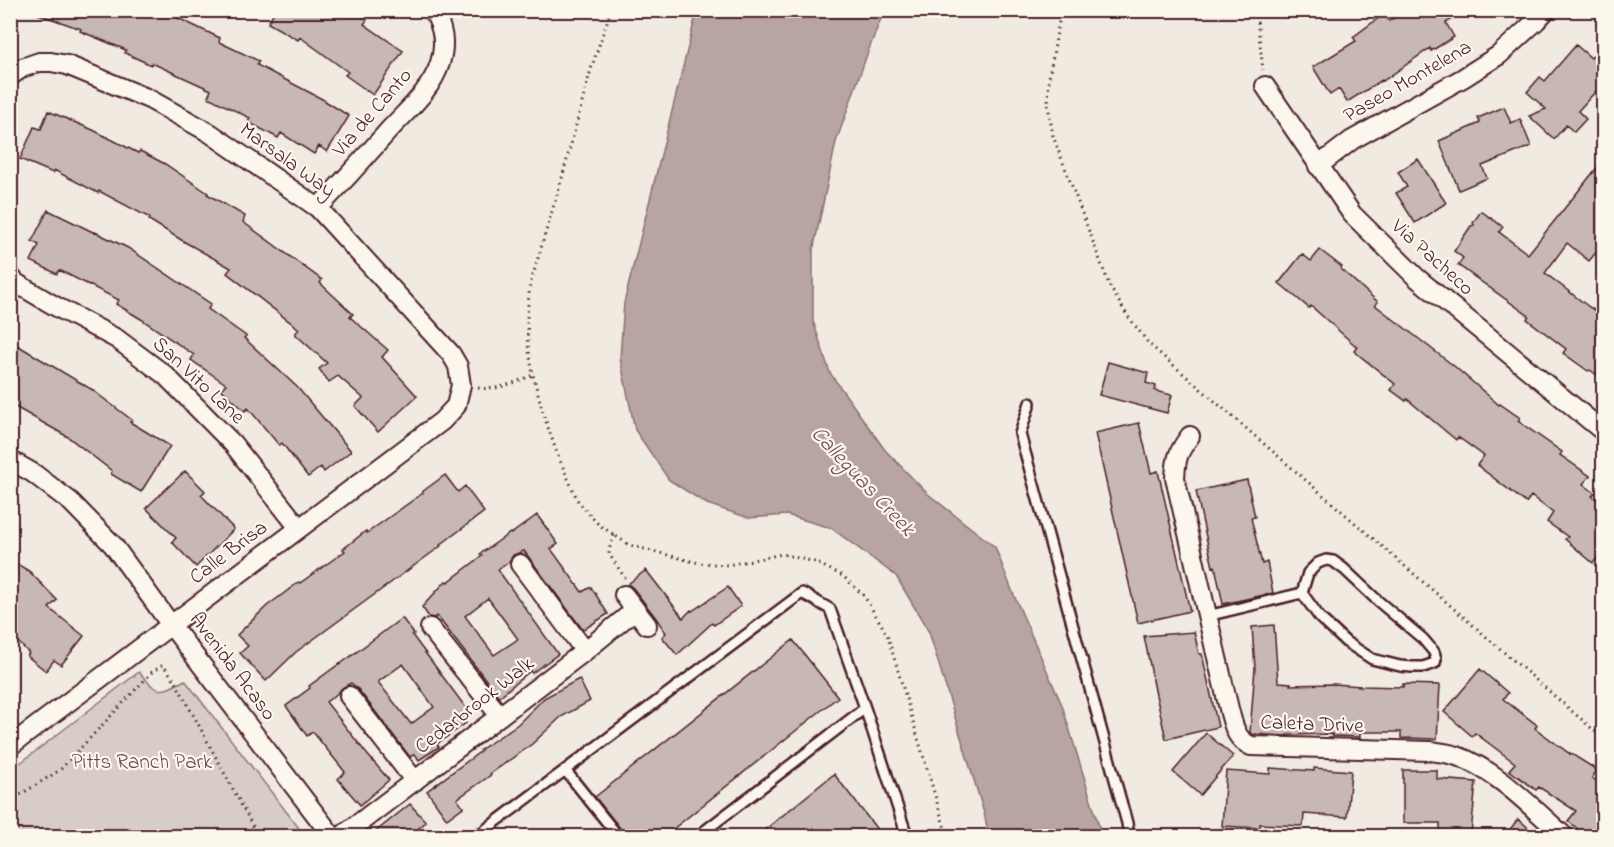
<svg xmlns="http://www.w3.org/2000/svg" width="1614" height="847" font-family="'Indie Flower',sans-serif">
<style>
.green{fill:#d8ccc6;stroke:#917678;stroke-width:1.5}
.water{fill:#b8a4a2;stroke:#8c6f72;stroke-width:1.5}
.building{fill:#c8b8b3;stroke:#4a1f2b;stroke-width:1.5;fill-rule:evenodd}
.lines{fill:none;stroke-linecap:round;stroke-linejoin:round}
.lane-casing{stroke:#4a1f2b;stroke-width:14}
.street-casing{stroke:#4a1f2b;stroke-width:22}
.path{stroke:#4a1f2b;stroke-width:3;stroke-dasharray:1.5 4.5;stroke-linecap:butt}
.lane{stroke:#fbf7ec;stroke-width:9}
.street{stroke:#fbf7ec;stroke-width:18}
.labels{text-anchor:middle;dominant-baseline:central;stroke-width:4.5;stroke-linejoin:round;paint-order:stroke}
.street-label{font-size:21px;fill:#4a1f2b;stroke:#fbf7ec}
.park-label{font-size:21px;fill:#6e4a52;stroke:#fbf7ec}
.water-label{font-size:22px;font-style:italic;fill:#704e55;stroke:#fbf7ec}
</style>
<rect width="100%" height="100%" fill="#f0eae0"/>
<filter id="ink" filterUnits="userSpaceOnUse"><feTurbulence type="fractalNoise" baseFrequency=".0167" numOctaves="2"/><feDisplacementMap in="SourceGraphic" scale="12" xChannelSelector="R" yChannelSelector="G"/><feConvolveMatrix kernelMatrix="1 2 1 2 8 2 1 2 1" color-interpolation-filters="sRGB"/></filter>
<g filter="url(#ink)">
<!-- green -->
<path class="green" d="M139,672C158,694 159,694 185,680L305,836H11V770Z"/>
<!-- water -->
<path class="water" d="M697,11H884L869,49L836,142L813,251V321L830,373L885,450L928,494L995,547L1013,593L1062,705L1102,836H989L984,813L929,632L896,576L831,528L787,515L749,518L707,504L669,480L635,430L620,358L624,303Z"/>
<!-- building -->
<path class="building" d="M35,10H161L220,38L219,42L259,61L257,65L322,99L349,116L327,152L319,146L314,154L281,133L278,138L248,122L250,118L208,97L211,90L152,63L151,65L125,53L126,50L80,31L81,29L35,13Z
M275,10H354L367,20L364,24L403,51L373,95L345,75L348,72L300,37L298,40L268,23Z
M1406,10H1464L1446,23L1454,37L1431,51L1430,48L1383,81L1382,80L1347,102L1339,89L1330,95L1313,67L1356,41L1353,37L1384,14L1389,21Z
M1576,45L1591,58L1595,54L1604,61V82L1578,111L1586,119L1574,132L1566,125L1554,139L1529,116L1546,109L1527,92L1540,77L1545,81Z
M1504,107L1511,123L1520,119L1531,146L1482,166L1487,178L1459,190L1439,141L1480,123L1478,118Z
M48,111L93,130L138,153L140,151L165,164L208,193L207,194L245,216L243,222L322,280L320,283L353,314L350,317L388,350L382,357L417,396L378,432L355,406L363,398L338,376L329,382L319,369L327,363L295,334L299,329L227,273L231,268L183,241L149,220L150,218L99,191L98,193L54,170L53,173L20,159L34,127L41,129Z
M1418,159L1446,203L1415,223L1396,193L1407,187L1398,172Z
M1604,159V243L1589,261L1567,243L1545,273L1589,307L1604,316V380L1590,370L1588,371L1563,353L1566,349L1527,319L1529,316L1458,265L1463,258L1454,251L1471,226L1474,225L1473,223L1481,211L1503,227L1499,232L1528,254Z
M48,210L95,233V232L128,248L211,304L208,309L246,336L244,338L297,387L351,451L324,472L321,467L308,477L282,443L279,445L248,408L245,411L221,389L226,384L191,360L194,355L141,319L116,304L119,300L59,270L57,274L31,261L39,245L32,241Z
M1320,250L1342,267L1341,269L1378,302L1375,305L1454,366L1499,405L1500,404L1520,418L1518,421L1562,452L1560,455L1590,476L1583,484L1595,493L1592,496L1604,505V551L1593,563L1565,539L1568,537L1547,522L1553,513L1531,496L1526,503L1477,465L1484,456L1458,437L1456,440L1407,399L1406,401L1391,390L1395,384L1354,351L1357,347L1311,306L1309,308L1279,283L1302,254L1311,261Z
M17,345L91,389L132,420L130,422L170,446L141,492L111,474L112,471L68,437L10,404V356Z
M1108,362L1148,373L1146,383L1156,386L1155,391L1172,395L1167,413L1099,395Z
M1139,423L1151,473L1158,471L1190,611L1138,623L1095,433Z
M185,471L205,491L201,495L234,529L196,567L172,542L176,538L146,508Z
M445,475L458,492L465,486L484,512L440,545L441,546L296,652L266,681L240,653L248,646L237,635L267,606L299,582L300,583L345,551L343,549L366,531L367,533L423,493L422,492Z
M1247,480L1255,517L1251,518L1262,564L1267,562L1273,593L1223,604L1215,566L1213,567L1204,528L1196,491Z
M537,515L558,544L551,549L582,592L591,587L608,614L583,630L524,551L513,555L509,562L498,570L558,654L532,673L530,671L499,697L437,616L435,618L429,617L422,607L446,581L448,582L482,556L480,554L510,533L511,534ZM488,598L518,639L494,655L465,616Z
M10,560L29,571L57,600L49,608L84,636L61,665L54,660L46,671L27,656L29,653L10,634Z
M646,570L683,618L691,610L692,611L728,587L741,606L714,625L712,623L677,655L662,637L666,633L656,618L633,588L628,584Z
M402,618L414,634L412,635L469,712L462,717L466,723L437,744L439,747L419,760L415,754L410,757L358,689L351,683L342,688L338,693L326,702L366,753L389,780L360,805L338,779L345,772L313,732L307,736L286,706L310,688L309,686L339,664V665ZM403,664L434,707L411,724L378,682Z
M1274,625L1278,682L1291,683L1290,685L1334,684L1361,686L1403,687V684L1440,685L1437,739L1401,738V732H1360V737L1332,736V734L1287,735L1286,736L1252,734L1250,732L1255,668L1252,627Z
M1194,632L1199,654H1202L1218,727L1166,739L1156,695L1144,636Z
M793,640L838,697L663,837H625L623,832L595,797Z
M1480,669L1508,693L1503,699L1537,725L1535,728L1570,754V753L1597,770L1592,778L1604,786V831L1600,837H1588L1568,821L1576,811L1539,787L1536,790L1509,770L1515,763L1475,733L1472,736L1444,712Z
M579,679L590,701L561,717L532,744L490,774L491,775L457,799L463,807L447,819L427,791L481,751L480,750L518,724L544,698Z
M1206,733L1233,756L1200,795L1173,772Z
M1270,768L1314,771V768L1351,771L1347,817L1304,814L1303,826L1260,824V828L1222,826L1226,771L1270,774Z
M1403,770H1437V779L1476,782L1471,834L1440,831V823H1403Z
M834,774L883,837H756Z
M410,804L426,822L408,837H369Z
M1518,819L1539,837H1504Z"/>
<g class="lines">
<!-- lane casing -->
<g class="lane-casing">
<path id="lane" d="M1030,403L1020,434L1127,823L1129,836
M1207,616L1302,593L1320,618L1346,642L1372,659L1400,666L1412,667H1423L1435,663L1436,659L1434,652L1423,639L1378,601L1344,569L1333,561L1326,560L1318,563L1308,573L1302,593
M565,770L618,836
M477,836L802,593L830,609L865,708L907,836
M698,836L865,708"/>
</g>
<!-- street casing -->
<g class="street-casing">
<path id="street" d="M10,76L22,68L39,62H51L67,65L149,99L210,133L318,208L451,354L458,366L461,385L456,406L442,421L10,746
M1265,86L1352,214L1417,278L1604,432
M1318,166L1352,140L1463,78L1499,55L1536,21L1546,10
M318,208C343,182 366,156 390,129C408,110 432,89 440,63C446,43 443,28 433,10
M10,276L16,283L55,306L117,339L165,375L233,444L299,528
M1190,436C1178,452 1176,458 1175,478L1230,713C1234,727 1236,739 1251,746L1430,751C1439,752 1448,753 1457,756C1497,770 1533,809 1564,836
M10,460L33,473L71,502L113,545L171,625L332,836
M520,564L585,651
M624,595L647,625
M430,628L500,716
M349,696L415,781
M342,836L585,651L635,610"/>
</g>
<!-- path -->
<path class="path" d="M611,10L591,69L562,178L530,285L527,314L528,345L533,375L544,416L558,456L578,501L598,524L629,545L699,563L728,565L782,554L815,562L843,576L864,596L887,634L947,836
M1061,10L1049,78L1048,105L1053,136L1110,287L1127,315L1149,344L1604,739
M1256,10L1263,70
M478,388C497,391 516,382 533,375
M614,535L609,550V554L625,578
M10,801L60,770L152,672L163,665L174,679L257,834L260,836"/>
<!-- lane -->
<use href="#lane" class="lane"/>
<!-- street -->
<use href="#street" class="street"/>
</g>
</g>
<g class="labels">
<!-- street labels -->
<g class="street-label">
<text transform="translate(1408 82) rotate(-30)">Paseo Montelena</text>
<text transform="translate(373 113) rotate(-49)">Via de Canto</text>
<text transform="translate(287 161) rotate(36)">Marsala Way</text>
<text transform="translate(1432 258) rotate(42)">Via Pacheco</text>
<text transform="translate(198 381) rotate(43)">San Vito Lane</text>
<text transform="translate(229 553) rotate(-37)">Calle Brisa</text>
<text transform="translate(232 667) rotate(53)">Avenida Acaso</text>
<text transform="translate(475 706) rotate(-38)">Cedarbrook Walk</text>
<text transform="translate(1312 725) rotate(2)">Caleta Drive</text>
</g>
<!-- park labels -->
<g class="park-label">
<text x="142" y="763">Pitts Ranch Park</text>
</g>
<!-- water labels -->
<g class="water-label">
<text transform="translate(862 482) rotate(47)">Calleguas Creek</text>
</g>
</g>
<!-- margin -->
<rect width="1614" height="847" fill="none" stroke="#fbf7ec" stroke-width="36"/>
<rect x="18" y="18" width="1578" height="811" fill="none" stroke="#4a1f2b" stroke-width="2" filter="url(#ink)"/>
</svg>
